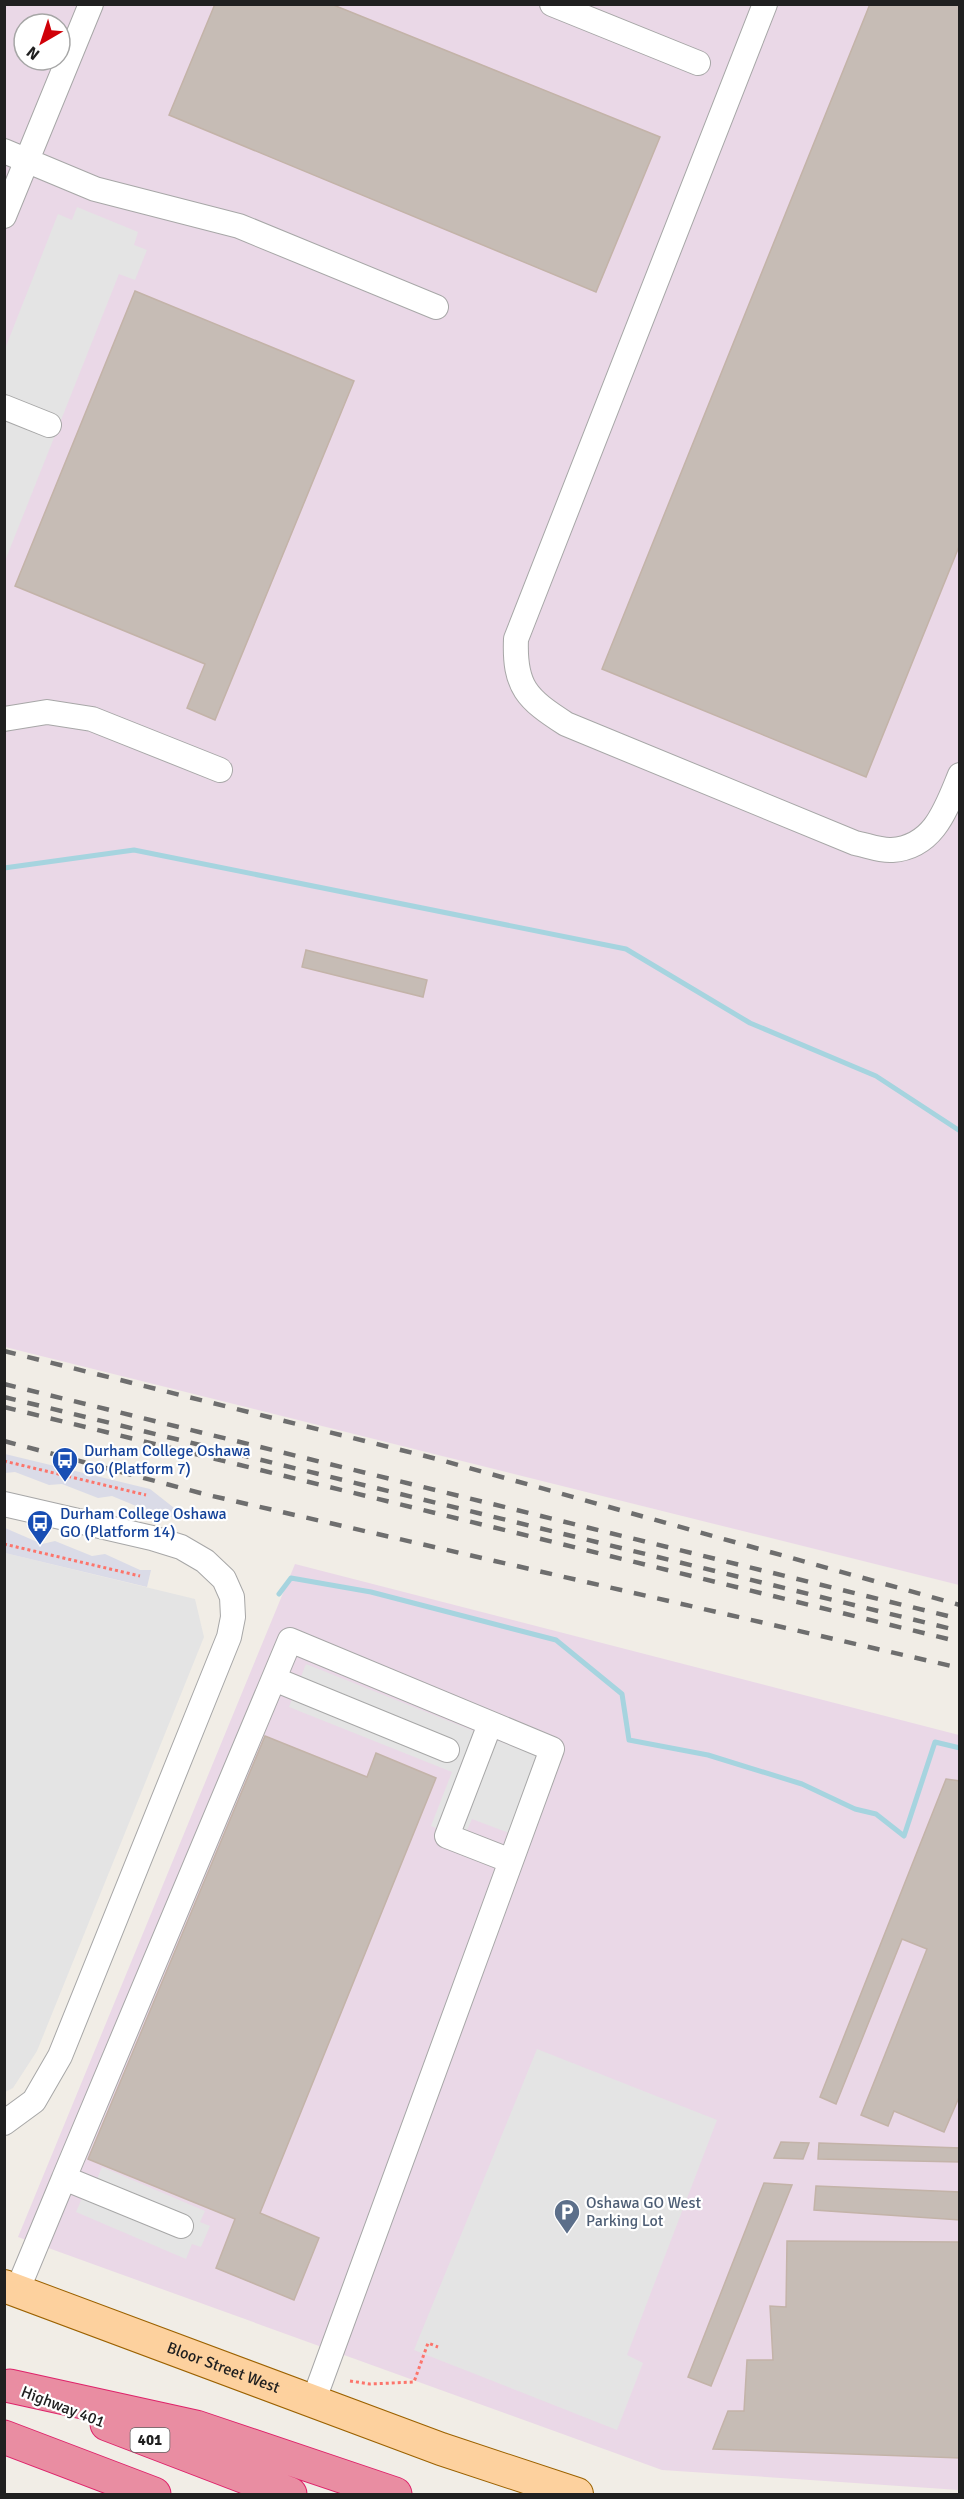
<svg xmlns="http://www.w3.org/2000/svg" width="964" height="2499" font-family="Signika,sans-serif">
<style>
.industrial{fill:#ead8e7;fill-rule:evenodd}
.parking{fill:#e4e4e4}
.plaza{fill:#dadbe7}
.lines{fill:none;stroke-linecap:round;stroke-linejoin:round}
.stream{stroke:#a6d4df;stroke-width:5}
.building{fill:#c6bcb5;stroke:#c3b3a8;stroke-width:1.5}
.minor-casing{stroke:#a7a7a7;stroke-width:26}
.major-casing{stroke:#9c6200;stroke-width:34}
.highway-casing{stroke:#de236a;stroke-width:35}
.path{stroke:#fc756c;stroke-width:3;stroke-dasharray:3 3;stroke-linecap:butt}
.minor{stroke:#fff;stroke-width:24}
.major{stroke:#fdd19e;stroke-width:32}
.highway{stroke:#e98da2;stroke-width:33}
.rail{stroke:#6e6e6e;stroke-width:4.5;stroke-dasharray:12 12;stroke-linecap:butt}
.labels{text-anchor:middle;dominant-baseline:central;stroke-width:4.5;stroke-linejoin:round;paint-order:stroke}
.shield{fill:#fff;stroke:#636363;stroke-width:1.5}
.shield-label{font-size:15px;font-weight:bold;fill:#202020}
.transit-label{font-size:16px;fill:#164399;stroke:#fff;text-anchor:start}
.service-label{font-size:16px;fill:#4e5e75;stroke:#fff;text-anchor:start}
.street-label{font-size:16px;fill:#202020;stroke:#fff}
</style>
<rect width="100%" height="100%" fill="#f1ede6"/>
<!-- industrial -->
<path class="industrial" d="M5,5H959V1585L5,1347ZM24,24H60V60H24Z
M295,1564L959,1735V2490L662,2470L18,2237Z"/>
<!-- parking -->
<path class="parking" d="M77,207L138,232L134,245L147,250L135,280L119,274L5,561V349L58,214L72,220Z
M5,1553L195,1599L204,1637L37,2051L13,2088L5,2092Z
M306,1664L539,1757L509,1833L472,1819L463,1839L431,1826L452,1772L289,1707Z
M537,2049L717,2120L627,2355L643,2363L617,2430L414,2350Z
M102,2167L205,2211L200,2222L210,2226L201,2247L192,2244L186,2259L76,2212L91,2177L97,2179Z"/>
<!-- plaza -->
<path class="plaza" d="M5,1454L150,1489L178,1511L172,1517L153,1513L112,1496L98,1498L62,1484L49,1485L15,1472L5,1473Z
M5,1528L42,1544L55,1541L92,1556L105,1554L140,1570H151L147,1587L5,1553Z"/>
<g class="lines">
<!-- stream -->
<path class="stream" d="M4,868L134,850L626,949L750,1023L876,1076L960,1131
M279,1594L291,1578L371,1592L556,1640L622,1694L629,1740L708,1755L802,1784L855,1809L876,1814L904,1836L935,1742L960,1748"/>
</g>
<!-- building -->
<path class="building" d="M215,4H331L660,137L596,292L169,115Z
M870,4H960V544L866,777L602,669Z
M135,291L354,381L215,720L187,708L205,664L15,586Z
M306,950L427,980L423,997L302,967Z
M265,1736L367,1777L376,1753L436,1778L260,2213L319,2238L294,2300L216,2268L235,2219L88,2159Z
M946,1779L960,1781V2095L944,2132L894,2111L888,2126L861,2115L927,1949L902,1939L836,2104L820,2097Z
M781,2142L809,2143L803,2159L774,2158Z
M819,2143L960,2148V2162L818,2159Z
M764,2183L792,2185L711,2386L688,2377Z
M816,2186L960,2192V2220L814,2210Z
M787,2241L960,2242V2458L713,2449L728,2411H744L747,2360H773L770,2306L786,2307Z"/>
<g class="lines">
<!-- minor casing -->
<g class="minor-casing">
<path id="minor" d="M552,4L698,63
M765,4L516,639C514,687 527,699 566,724L855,843C866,845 881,851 892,850C934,847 946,809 960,775
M4,151L95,189L239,226L436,307
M4,216L91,4
M4,407L49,425
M4,719L47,712L92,719L220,770
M4,1504L152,1538L181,1547L205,1561L224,1579L232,1597L233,1617L229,1637L60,2056L34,2101L4,2123
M274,1679L447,1750
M490,1724L447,1836L511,1861
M64,2178L290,1640L552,1749L313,2402
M17,2291L64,2178L181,2226"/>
</g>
<!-- major casing -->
<g class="major-casing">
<g id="major">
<path id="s1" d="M4,2286L441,2449L577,2494"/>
</g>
</g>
<!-- highway casing -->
<g class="highway-casing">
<path id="highway" d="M10,2386L196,2427L395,2494
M107,2424L290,2494
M4,2437L154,2494"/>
</g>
<!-- path -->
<path class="path" d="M4,1461L146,1495
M4,1544L140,1576
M350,2381L370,2384L414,2382L428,2343L438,2347"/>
<!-- minor -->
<use href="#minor" class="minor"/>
<!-- major -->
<use href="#major" class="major"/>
<!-- highway -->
<use href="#highway" class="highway"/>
<!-- rail -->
<path class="rail" d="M4,1351L437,1459L960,1605
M4,1384L960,1619
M4,1397L960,1631
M4,1407L960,1642
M4,1441L208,1495L960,1668"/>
</g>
<!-- icons -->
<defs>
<g id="bus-pin" transform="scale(1.35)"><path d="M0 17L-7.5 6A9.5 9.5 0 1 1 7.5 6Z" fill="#1a4fb4" stroke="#fff"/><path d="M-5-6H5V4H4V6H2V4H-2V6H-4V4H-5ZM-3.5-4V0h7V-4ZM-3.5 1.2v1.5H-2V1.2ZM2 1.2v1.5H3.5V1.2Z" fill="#fff"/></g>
<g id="parking-pin" transform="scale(1.35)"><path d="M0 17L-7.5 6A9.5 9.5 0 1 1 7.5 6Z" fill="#5c6f8a" stroke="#fff"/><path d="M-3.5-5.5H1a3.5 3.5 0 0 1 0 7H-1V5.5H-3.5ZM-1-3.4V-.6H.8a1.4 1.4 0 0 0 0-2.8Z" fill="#fff"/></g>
</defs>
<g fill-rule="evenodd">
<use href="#bus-pin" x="65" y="1460"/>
<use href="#bus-pin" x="40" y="1523"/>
<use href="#parking-pin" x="567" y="2212"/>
</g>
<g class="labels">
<!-- shield labels -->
<rect class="shield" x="130.5" y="2428" width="39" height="24" rx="4.5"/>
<g class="shield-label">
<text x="150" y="2440">401</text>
</g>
<!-- transit labels -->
<g class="transit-label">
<text x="84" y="1451">Durham College Oshawa<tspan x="84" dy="18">GO (Platform 7)</tspan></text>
<text x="60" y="1514">Durham College Oshawa<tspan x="60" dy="18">GO (Platform 14)</tspan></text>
</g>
<!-- service labels -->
<g class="service-label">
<text x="586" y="2203">Oshawa GO West<tspan x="586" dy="18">Parking Lot</tspan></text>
</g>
<!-- street labels -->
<g class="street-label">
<text stroke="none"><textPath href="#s1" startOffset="234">Bloor Street West</textPath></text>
<text transform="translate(63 2407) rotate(21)">Highway 401</text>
</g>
</g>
<!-- border -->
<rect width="964" height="2499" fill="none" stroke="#202020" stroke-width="12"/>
<!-- north arrow -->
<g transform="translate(42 42) rotate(219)"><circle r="28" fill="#ffffff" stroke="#a6a6a6" stroke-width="1.5"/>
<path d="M0-4.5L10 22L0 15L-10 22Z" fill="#d00008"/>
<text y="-9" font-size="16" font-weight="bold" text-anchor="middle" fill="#202020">N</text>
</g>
</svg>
